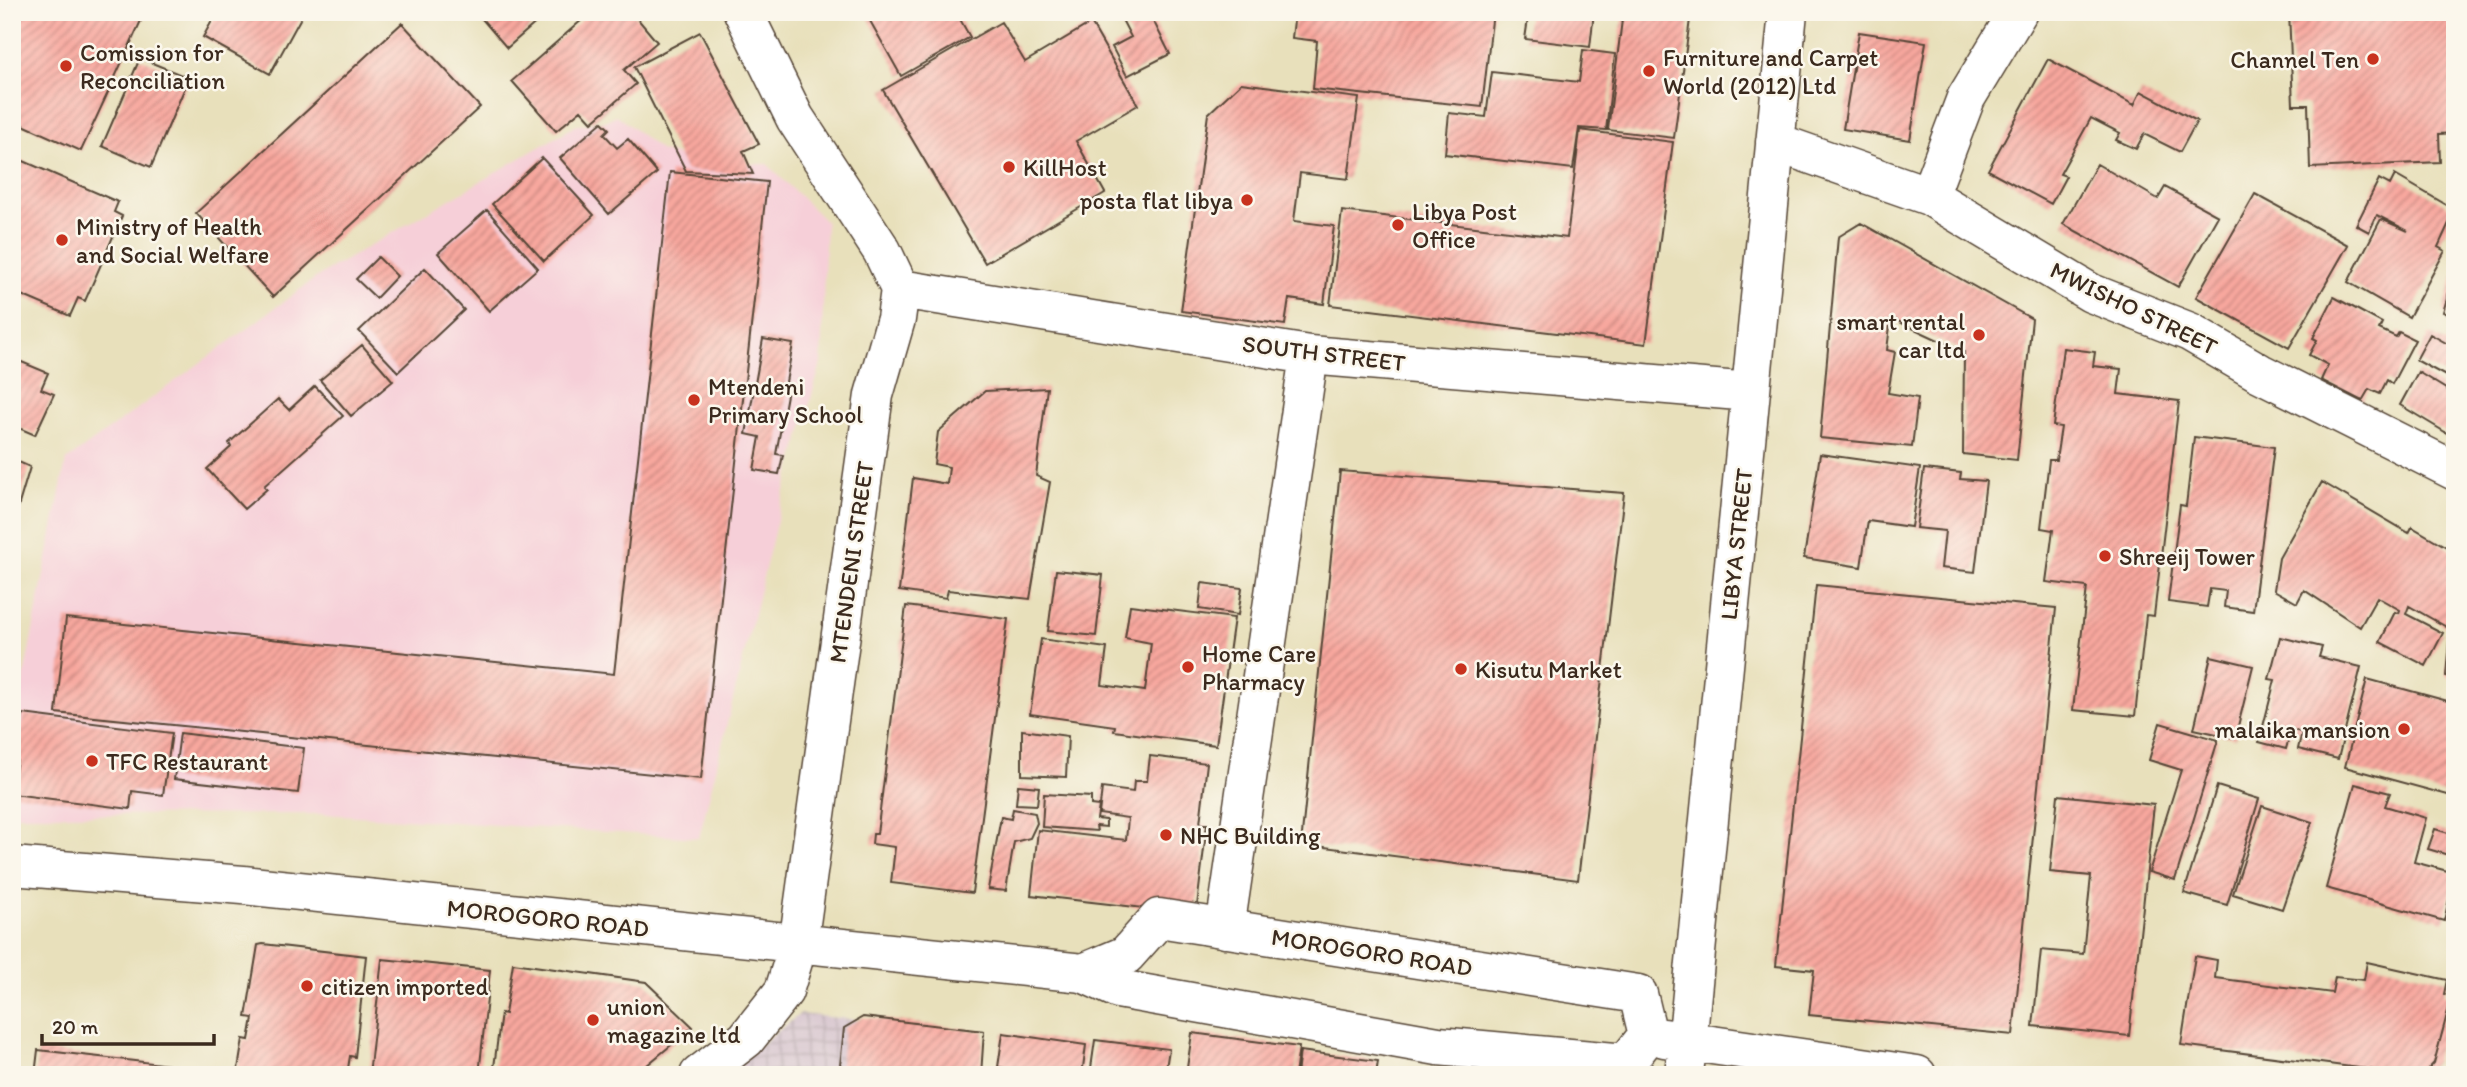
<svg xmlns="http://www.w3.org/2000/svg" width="2467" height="1087" font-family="Itim,sans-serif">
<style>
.built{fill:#f6cfd8}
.industrial{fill:url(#industrial-grid)}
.building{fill:url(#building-hatch)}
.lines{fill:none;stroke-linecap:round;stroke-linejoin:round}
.minor-casing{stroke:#554536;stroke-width:41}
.minor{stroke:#fff;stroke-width:38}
.poi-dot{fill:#c8321e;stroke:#fbf7ec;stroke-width:2.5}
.labels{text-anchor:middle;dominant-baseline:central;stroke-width:5;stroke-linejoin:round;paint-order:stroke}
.poi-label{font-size:24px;fill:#3b2a1e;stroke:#fbf7ec;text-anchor:start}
.street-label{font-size:24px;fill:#3b2a1e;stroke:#fbf7ec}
</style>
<defs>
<pattern id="industrial-grid" width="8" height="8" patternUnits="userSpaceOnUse" patternTransform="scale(1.75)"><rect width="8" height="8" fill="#d1bdca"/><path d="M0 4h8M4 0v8" fill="none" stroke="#ab9aa3"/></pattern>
<pattern id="building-hatch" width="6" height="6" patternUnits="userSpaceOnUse" patternTransform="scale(1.75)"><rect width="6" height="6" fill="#f8a79e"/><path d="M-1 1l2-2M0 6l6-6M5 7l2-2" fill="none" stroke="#ca8880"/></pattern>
</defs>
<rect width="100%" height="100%" fill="#fbf7ec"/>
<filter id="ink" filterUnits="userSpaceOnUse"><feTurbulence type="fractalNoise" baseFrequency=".0143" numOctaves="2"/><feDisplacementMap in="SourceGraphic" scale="14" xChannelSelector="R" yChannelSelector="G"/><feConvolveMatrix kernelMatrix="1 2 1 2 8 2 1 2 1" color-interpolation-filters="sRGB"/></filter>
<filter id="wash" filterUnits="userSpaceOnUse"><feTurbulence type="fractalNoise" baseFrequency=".00686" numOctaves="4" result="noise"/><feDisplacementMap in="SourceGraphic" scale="28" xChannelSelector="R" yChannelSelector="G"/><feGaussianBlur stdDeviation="1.57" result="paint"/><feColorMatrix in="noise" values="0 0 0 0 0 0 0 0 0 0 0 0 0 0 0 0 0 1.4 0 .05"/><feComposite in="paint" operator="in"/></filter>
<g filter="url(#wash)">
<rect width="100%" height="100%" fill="#e8e0bb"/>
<!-- built -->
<path class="built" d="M617,115L661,151L708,164H767L826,222L821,363L780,508L699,838L326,814L12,815V738L66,461L320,275L577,125L606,121Z"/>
<!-- industrial -->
<path class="industrial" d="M800,1014L973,1032L976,1075H722Z"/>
<g id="blocks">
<!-- building -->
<path class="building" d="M12,12H145L81,151L12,120Z
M217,12H304L270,74L203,37Z
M476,12H548L507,48Z
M591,12H632L657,42L624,70L636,84L592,122L581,110L556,131L512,81Z
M865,12H956L970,37L901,76Z
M1118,12H1149L1170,54L1127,76L1112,47L1131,37Z
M1295,12H1493L1482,107L1313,89L1317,41L1292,38Z
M1529,12H1594L1590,47L1525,39Z
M1623,12H1691L1674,138L1608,130Z
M2289,12H2455V133L2439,134L2440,162L2310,168L2308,105H2293Z
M1001,22L1025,62L1091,23L1138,105L1076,141L1105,193L985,263L883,90Z
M402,23L480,107L273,297L196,213Z
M700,32L759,144L743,151L753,174L686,171L634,67Z
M1859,32L1926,42L1910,140L1843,129Z
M1583,50L1615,54L1606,130L1579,128L1573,169L1445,154L1449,113L1486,117L1492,72L1579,82Z
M140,58L189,78L151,167L102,146Z
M2048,59L2134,105L2141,91L2197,121L2180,152L2144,134L2136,149L2116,140L2120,133L2091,118L2060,174L2066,176L2051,204L1988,170Z
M1241,83L1359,98L1348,179L1300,173L1294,221L1334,226L1324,304L1289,299L1285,325L1181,311L1208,114Z
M602,122L609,129L604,134L617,148L628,139L657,173L609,214L560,158Z
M1580,130L1673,142L1646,344L1330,305L1342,211L1567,238Z
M12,156L118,202L114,212L122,216L85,301L78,298L70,316L12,291Z
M542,158L594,215L544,261L492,204Z
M2097,164L2158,199L2165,187L2218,216L2178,287L2063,224Z
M670,172L767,182L701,779L56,713L66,618L614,674Z
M2395,175L2455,210L2438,247L2445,251L2409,317L2348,282L2381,219L2408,231L2377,215L2369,232L2356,225L2379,179L2390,185Z
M2255,194L2348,245L2289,348L2196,297Z
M487,210L538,268L489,311L438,253Z
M1861,223L2032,319L2017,460L1963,454L1964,352L1891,318L1887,350L1895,352L1888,393L1918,398L1912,447L1820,438L1838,237Z
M378,257L397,276L376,298L356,279Z
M425,268L464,310L398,372L359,331Z
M2454,275H2455V317L2443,312Z
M2334,297L2382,323L2379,329L2396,337L2399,332L2415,340L2392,384L2387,380L2380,394L2369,389L2362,401L2321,380L2328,365L2309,355L2317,340L2313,338Z
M2430,334L2455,348V381L2416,360Z
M763,339L793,344L786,382L789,384L776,454L783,455L779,474L754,470L760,437L746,434Z
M362,345L393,381L351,416L320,380Z
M2063,348L2095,352L2093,366L2121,369L2118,394L2179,401L2154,616L2146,615L2135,716L2073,710L2087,587L2046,582L2053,530L2041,528L2049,460H2056L2061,427L2053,426Z
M12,358L48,373L41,389L54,394L35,435L12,425Z
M2418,372L2451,392L2455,382V438L2400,405Z
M315,386L343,416L264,486L267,489L244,509L207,469L231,447L229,443L278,399L289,410Z
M1047,388L1036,476L1050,482L1030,599L948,590L946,598L899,591L913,478L947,484L949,467L934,464L938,432L985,391Z
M2194,437L2274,447L2253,611L2224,607L2226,591L2210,589L2207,607L2168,602L2180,505L2186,506Z
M1820,454L1920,468L1911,527L1868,521L1861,567L1804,558Z
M12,459L30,467L13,524H12Z
M1924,469L1961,473L1960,479L1986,481L1975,572L1941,568L1945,531L1916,528Z
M1340,471L1624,493L1578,880L1301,844Z
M2322,482L2409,533L2412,527L2455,552V678L2446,676L2450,629L2409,606L2406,614L2443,633L2426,666L2380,642L2395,612L2399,613L2400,610L2377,597L2360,627L2304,590L2297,603L2274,590L2279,558Z
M1056,570L1103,575L1096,636L1048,631Z
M1202,583L1242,588L1238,615L1199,609Z
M1816,585L2056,608L2013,1035L1809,1015L1814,970L1776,966Z
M1130,605L1234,618L1216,745L1114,731L1115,726L1030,714L1041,639L1107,648L1102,685L1145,691L1151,643L1125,638Z
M906,606L1008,619L972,893L891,883L895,847L872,844L873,834H877Z
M2280,637L2322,647L2319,657L2361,667L2338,759L2298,749L2302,732L2291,730L2286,749L2259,742L2275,680L2269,679Z
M2211,656L2253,666L2235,738L2194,729Z
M2367,679L2455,703V797L2345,767Z
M23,714L172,733L163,795L132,791L130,809L12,794Z
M2160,723L2218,740L2175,880L2149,872L2181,770L2149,760Z
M1022,730L1068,736L1066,777L1022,775Z
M180,733L304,748L298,793L174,779Z
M1150,756L1207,763L1200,824H1207L1196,914L1031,895L1038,830L1126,840L1128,818L1099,814L1102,788L1133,792L1134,781H1147Z
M2355,784L2390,793L2385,806L2426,818L2414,862L2455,873L2444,921L2326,888Z
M1018,785L1039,787L1037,805L1016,804Z
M2217,786L2259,799L2227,905L2184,893Z
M1044,794L1091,797V805L1099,806L1097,819L1106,820V827L1096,826L1097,831L1042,827Z
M2058,795L2154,805L2129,1036L2033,1026L2041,950L2083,954L2091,876L2050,872Z
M2262,806L2312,822L2282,909L2233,894Z
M1013,809L1035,813L1037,823L1030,838L1014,842L1006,891L988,889L1001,817L1011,819Z
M2435,829L2455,835V857L2428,849Z
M263,944L366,956L355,1057L350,1056L347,1075H237L243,1039L249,1040L253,1018L246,1017L258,945Z
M2195,956L2217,960L2215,978L2332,993L2335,977L2364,980L2367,962L2447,980L2444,994L2452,996L2434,1063L2425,1073L2413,1075L2181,1045Z
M382,959L490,970L479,1075H369Z
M513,963L646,982L693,1027L635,1075H493L501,1013L505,1014Z
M863,1017L984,1031L981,1075H839L844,1028Z
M1003,1033L1086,1045L1082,1075H1016L1017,1070L998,1067Z
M1192,1033L1299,1047L1295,1075H1186Z
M1095,1040L1169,1049L1165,1075H1090Z
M38,1050L223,1071L222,1075H35Z
M1300,1051L1378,1061L1376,1075H1297Z"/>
</g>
</g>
<g filter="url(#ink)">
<use href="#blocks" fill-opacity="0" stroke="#554536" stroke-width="2"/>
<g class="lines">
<!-- minor casing -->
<g class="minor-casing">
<path id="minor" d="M1775,142L1929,196L2091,293L2190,332L2260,373L2455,471
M1929,196L1966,98L2018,12
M900,289L1309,355L1751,392
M12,866L243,885L1083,973L1118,989L1438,1046L1626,1063L1648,1035
M1225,929L1309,355
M1083,973L1126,955L1159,918L1638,994L1648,1035
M1664,1038L1917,1075
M699,1075L746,1039L784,991L798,945L874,395L896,319L900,289L882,251L795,118L743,12
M1684,1075L1788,12"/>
</g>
<!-- minor -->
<use href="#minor" class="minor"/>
</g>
</g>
<!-- markers -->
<g class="poi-dot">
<circle cx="2373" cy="59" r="7"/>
<circle cx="66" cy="66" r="7"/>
<circle cx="1649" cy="71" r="7"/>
<circle cx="1009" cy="167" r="7"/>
<circle cx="1247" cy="200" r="7"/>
<circle cx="1398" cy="225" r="7"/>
<circle cx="62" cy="240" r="7"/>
<circle cx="1979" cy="335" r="7"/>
<circle cx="694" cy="400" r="7"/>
<circle cx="2105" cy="556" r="7"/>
<circle cx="1188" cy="667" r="7"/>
<circle cx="1461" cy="669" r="7"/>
<circle cx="2404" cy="729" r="7"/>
<circle cx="92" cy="761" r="7"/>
<circle cx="1166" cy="835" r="7"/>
<circle cx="307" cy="986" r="7"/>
<circle cx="593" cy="1020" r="7"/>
</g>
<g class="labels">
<!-- poi labels -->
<g class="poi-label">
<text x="80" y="52">Comission for<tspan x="80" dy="28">Reconciliation</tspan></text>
<text x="1663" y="57">Furniture and Carpet<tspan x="1663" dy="28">World (2012) Ltd</tspan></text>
<text x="2359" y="59" text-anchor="end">Channel Ten</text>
<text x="1023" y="167">KillHost</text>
<text x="1233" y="200" text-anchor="end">posta flat libya</text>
<text x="1412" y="211">Libya Post<tspan x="1412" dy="28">Office</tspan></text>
<text x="76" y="226">Ministry of Health<tspan x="76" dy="28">and Social Welfare</tspan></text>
<text x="1965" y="321" text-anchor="end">smart rental<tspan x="1965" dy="28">car ltd</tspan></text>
<text x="708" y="386">Mtendeni<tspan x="708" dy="28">Primary School</tspan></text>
<text x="2119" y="556">Shreeij Tower</text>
<text x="1202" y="653">Home Care<tspan x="1202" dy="28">Pharmacy</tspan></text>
<text x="1475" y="669">Kisutu Market</text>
<text x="2390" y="729" text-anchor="end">malaika mansion</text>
<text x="106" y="761">TFC Restaurant</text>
<text x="1180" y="835">NHC Building</text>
<text x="321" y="986">citizen imported</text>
<text x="607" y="1006">union<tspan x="607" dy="28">magazine ltd</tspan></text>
</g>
<!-- street labels -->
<g class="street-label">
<text transform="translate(2134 308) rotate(26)">MWISHO STREET</text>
<text transform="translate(1324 353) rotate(7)">SOUTH STREET</text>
<text transform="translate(1736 544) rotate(-84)">LIBYA STREET</text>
<text transform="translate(851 562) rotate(-82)">MTENDENI STREET</text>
<text transform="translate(548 918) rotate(6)">MOROGORO ROAD</text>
<text transform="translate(1372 952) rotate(9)">MOROGORO ROAD</text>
</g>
</g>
<!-- margin -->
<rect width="2467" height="1087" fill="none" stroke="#fbf7ec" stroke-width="42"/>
<!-- scale -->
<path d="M42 1034v10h172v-10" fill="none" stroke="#3b2a1e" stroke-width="3.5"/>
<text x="52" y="1034" font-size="21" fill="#3b2a1e" stroke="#fbf7ec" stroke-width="5" paint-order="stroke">20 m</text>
</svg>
